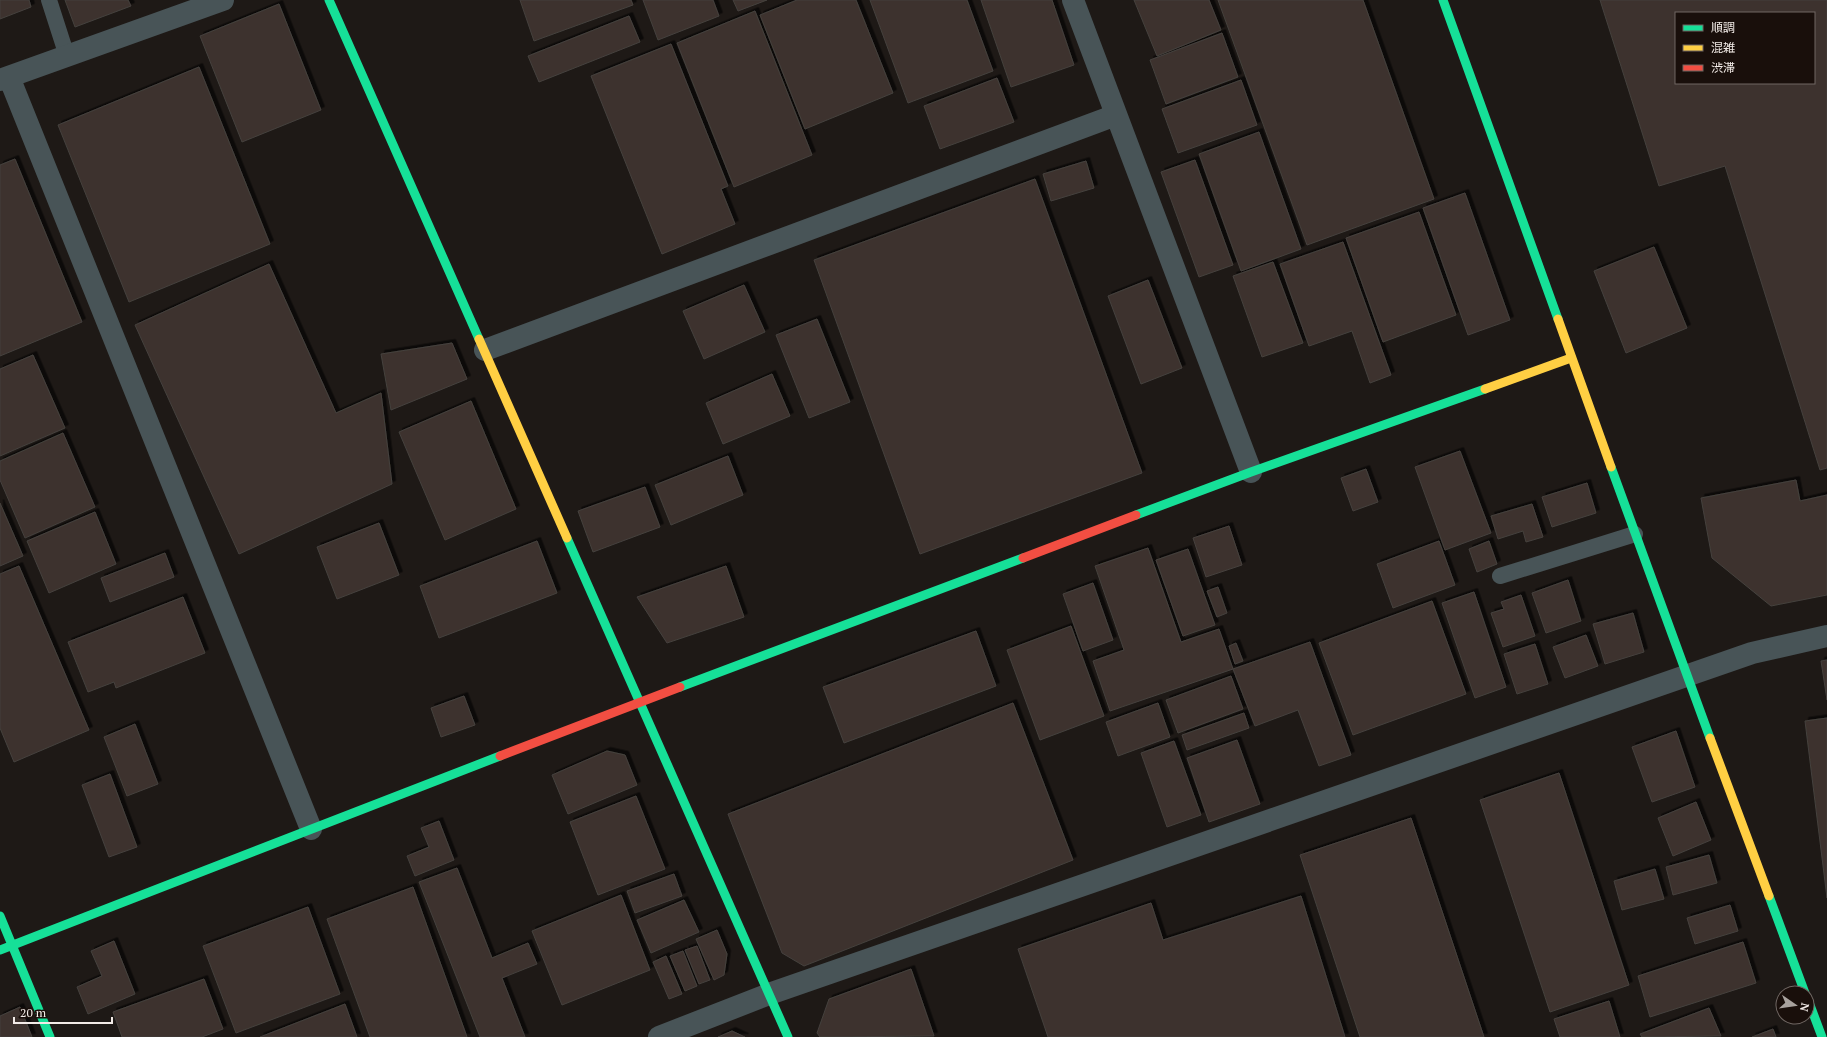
<svg xmlns="http://www.w3.org/2000/svg" width="1827" height="1037" font-family="'PT Serif','Noto Sans JP',serif">
<style>
.building{fill:#3d332d;stroke:#45413e;fill-rule:evenodd;filter:url(#shadow)}
.lines{fill:none;stroke-linecap:round;stroke-linejoin:round}
.lane{stroke:#485457;stroke-width:16}
.street{stroke:#485457;stroke-width:22}
.fast{stroke:#16e098;stroke-width:9}
.slow{stroke:#ffcf43;stroke-width:9}
.jam{stroke:#f24e42;stroke-width:9}
</style>
<defs>
<filter id="shadow"><feDropShadow dx="3.5" dy="-3.5" stdDeviation="0" flood-color="#0009"/></filter>
</defs>
<rect width="100%" height="100%" fill="#1e1916"/>
<!-- building -->
<path class="building" d="M0,0H29L31,7L0,19Z
M65,0H128L131,6L75,27Z
M520,0H631L633,5L534,41Z
M643,0H713L719,16L658,40Z
M733,0H767L738,11Z
M797,0H856L893,93L805,129L760,15Z
M870,0H967L993,71L908,103Z
M981,0H1052L1074,65L1011,87Z
M1134,0H1209L1221,30L1157,56Z
M1218,0H1363L1434,199L1307,245Z
M1600,0H1827V468L1820,470L1725,166L1659,186ZM1676,13H1814V83H1676Z
M279,4L321,110L242,142L200,36Z
M755,11L812,155L734,187L677,43Z
M629,16L640,42L539,82L528,56Z
M1222,33L1238,77L1166,104L1150,60Z
M671,44L728,186L721,189L735,224L662,254L591,76Z
M199,67L270,244L129,302L58,125Z
M997,78L1014,122L940,149L924,106Z
M1241,80L1257,125L1178,153L1162,109Z
M1259,132L1301,249L1241,271L1199,154Z
M15,159L82,322L0,356V165Z
M1195,160L1233,265L1199,277L1161,172Z
M1086,161L1094,188L1051,201L1043,174Z
M1035,179L1142,473L920,554L814,260Z
M1465,193L1510,320L1468,335L1423,208Z
M1419,212L1456,315L1383,342L1346,238Z
M1343,242L1391,375L1370,383L1352,331L1309,346L1280,264Z
M1654,247L1687,328L1626,353L1594,271Z
M1273,262L1303,343L1262,357L1233,276Z
M269,264L336,413L381,393L392,484L239,554L135,325Z
M1148,280L1182,368L1141,384L1108,296Z
M744,285L765,332L704,359L683,311Z
M817,319L850,402L809,418L776,335Z
M452,343L467,379L391,410L381,354Z
M33,355L65,428L0,456V369Z
M772,374L790,416L723,444L706,403Z
M471,401L516,509L445,540L399,432Z
M63,433L95,507L25,538L0,480V461Z
M1460,451L1491,533L1445,550L1415,467Z
M728,456L743,495L671,525L655,485Z
M1366,469L1378,502L1353,511L1341,478Z
M1796,480L1800,501L1827,495V595L1771,606L1712,558L1701,498Z
M1587,483L1596,513L1552,527L1542,497Z
M645,487L660,527L593,552L578,511Z
M0,503L23,556L0,566Z
M1532,504L1543,537L1526,542L1523,531L1498,539L1491,516Z
M95,512L116,564L49,593L27,541Z
M379,523L399,575L337,599L317,547Z
M1229,526L1242,565L1206,577L1193,538Z
M537,541L557,593L439,638L420,586Z
M1439,541L1455,585L1393,608L1377,564Z
M1489,541L1497,564L1477,572L1469,549Z
M1148,548L1181,642L1219,629L1233,669L1110,711L1093,661L1124,650L1095,566Z
M1188,549L1215,625L1183,636L1156,560Z
M165,553L174,577L110,602L101,578Z
M19,566L89,730L14,762L0,728V574Z
M726,566L744,617L667,643L637,597Z
M1568,580L1581,621L1546,633L1532,593Z
M1093,583L1113,640L1083,651L1063,594Z
M1218,587L1227,613L1217,617L1207,591Z
M1474,592L1506,687L1475,698L1442,603Z
M1521,595L1535,636L1503,647L1491,613L1504,609L1501,602Z
M183,597L205,653L116,688L114,682L88,692L68,642Z
M1432,601L1466,694L1353,735L1319,643Z
M1633,613L1644,652L1605,664L1593,624Z
M1071,626L1104,716L1040,740L1007,650Z
M976,631L996,686L844,743L823,687Z
M1586,635L1598,666L1565,678L1553,647Z
M1310,642L1351,755L1319,766L1298,710L1255,726L1233,669Z
M1236,643L1243,661L1235,664L1229,646Z
M1535,644L1548,684L1517,694L1504,654Z
M1827,660V700L1821,661Z
M1231,676L1243,709L1178,733L1166,700Z
M464,696L475,725L441,737L431,708Z
M1013,703L1073,860L804,966L782,953L728,814Z
M1158,703L1170,737L1118,756L1106,722Z
M1244,713L1249,728L1187,750L1182,735Z
M1827,718V898L1805,721Z
M135,724L158,784L127,796L104,737Z
M1676,731L1695,787L1652,802L1632,747Z
M1237,740L1260,804L1209,822L1187,758Z
M1174,741L1201,815L1167,827L1141,753Z
M607,751L625,755L637,785L568,814L552,775Z
M1559,773L1629,985L1550,1012L1480,800Z
M110,774L137,847L109,857L82,785Z
M636,796L665,869L598,895L570,822Z
M1696,802L1711,840L1673,856L1658,818Z
M1411,818L1484,1037H1360L1300,855Z
M439,821L454,860L415,876L407,856L429,847L421,828Z
M1709,855L1717,883L1673,895L1666,867Z
M457,868L492,958L528,943L537,964L502,978L525,1037H480L419,882Z
M1655,869L1664,899L1622,910L1614,881Z
M674,874L682,896L635,913L627,891Z
M413,887L467,1037H370L327,919Z
M621,895L650,970L562,1005L532,931Z
M1301,896L1345,1037H1048L1018,949L1151,903L1163,940Z
M684,900L699,932L651,953L637,920Z
M1730,905L1738,931L1695,944L1687,918Z
M308,907L340,994L236,1033L203,946Z
M717,930L727,954L724,975L714,980L696,939Z
M114,941L135,994L88,1014L77,987L102,976L91,951Z
M1743,942L1756,983L1650,1017L1638,976Z
M697,946L710,980L699,984L685,950Z
M683,951L697,986L685,991L670,956Z
M666,956L682,994L669,999L653,962Z
M911,969L934,1036L820,1037L817,1033L829,999Z
M204,979L223,1029L202,1037H122L113,1012Z
M1609,1001L1620,1037H1560L1554,1019Z
M345,1004L357,1037H260Z
M20,1007L32,1037H0V1016Z
M1709,1008L1721,1036L1642,1037L1640,1034Z
M1773,1029L1776,1037H1752Z
M732,1031L745,1037H718Z"/>
<g class="lines">
<!-- lane -->
<path class="lane" d="M49,0L67,56
M1500,576L1635,534"/>
<!-- street -->
<path class="street" d="M1073,0L1251,472
M9,77L311,829
M0,80L223,0
M485,350L1116,115
M659,1037L769,994L1752,653L1827,636"/>
<!-- fast -->
<path class="fast" d="M329,0L479,339
M1443,0L1558,319
M1611,467L1710,738
M1136,515L1251,472L1485,389
M567,538L788,1037
M680,687L1023,558
M1769,896L1805,993
M0,916L50,1037
M0,950L500,756
M1807,997L1822,1037"/>
<!-- slow -->
<path class="slow" d="M1558,319L1611,467
M479,339L567,538
M1485,389L1571,358
M1710,738L1769,896"/>
<!-- jam -->
<path class="jam" d="M1023,558L1136,515
M500,756L680,687"/>
</g>
<!-- legend -->
<rect x="1675" y="12" width="140" height="72" fill="#190f0b" stroke="#706763"/>
<rect x="1683" y="25" width="20" height="6" fill="#16e098" stroke="#706763"/>
<text x="1711" y="32" font-size="12" fill="#f2ebe7">順調</text>
<rect x="1683" y="45" width="20" height="6" fill="#ffcf43" stroke="#706763"/>
<text x="1711" y="52" font-size="12" fill="#f2ebe7">混雑</text>
<rect x="1683" y="65" width="20" height="6" fill="#f24e42" stroke="#706763"/>
<text x="1711" y="72" font-size="12" fill="#f2ebe7">渋滞</text>
<!-- north arrow -->
<g transform="translate(1795 1005) rotate(103)"><circle r="19" fill="#190f0b" stroke="#706763"/>
<path d="M0-3L7 15L0 10L-7 15Z" fill="#a8a29e"/>
<text y="-6" font-size="11" font-weight="bold" text-anchor="middle" fill="#f2ebe7">N</text>
</g>
<!-- scale -->
<path d="M14 1017v6h98v-6" fill="none" stroke="#f2ebe7" stroke-width="2"/>
<text x="20" y="1017" font-size="12" fill="#f2ebe7" stroke="#190f0b" stroke-width="3" paint-order="stroke">20 m</text>
</svg>
